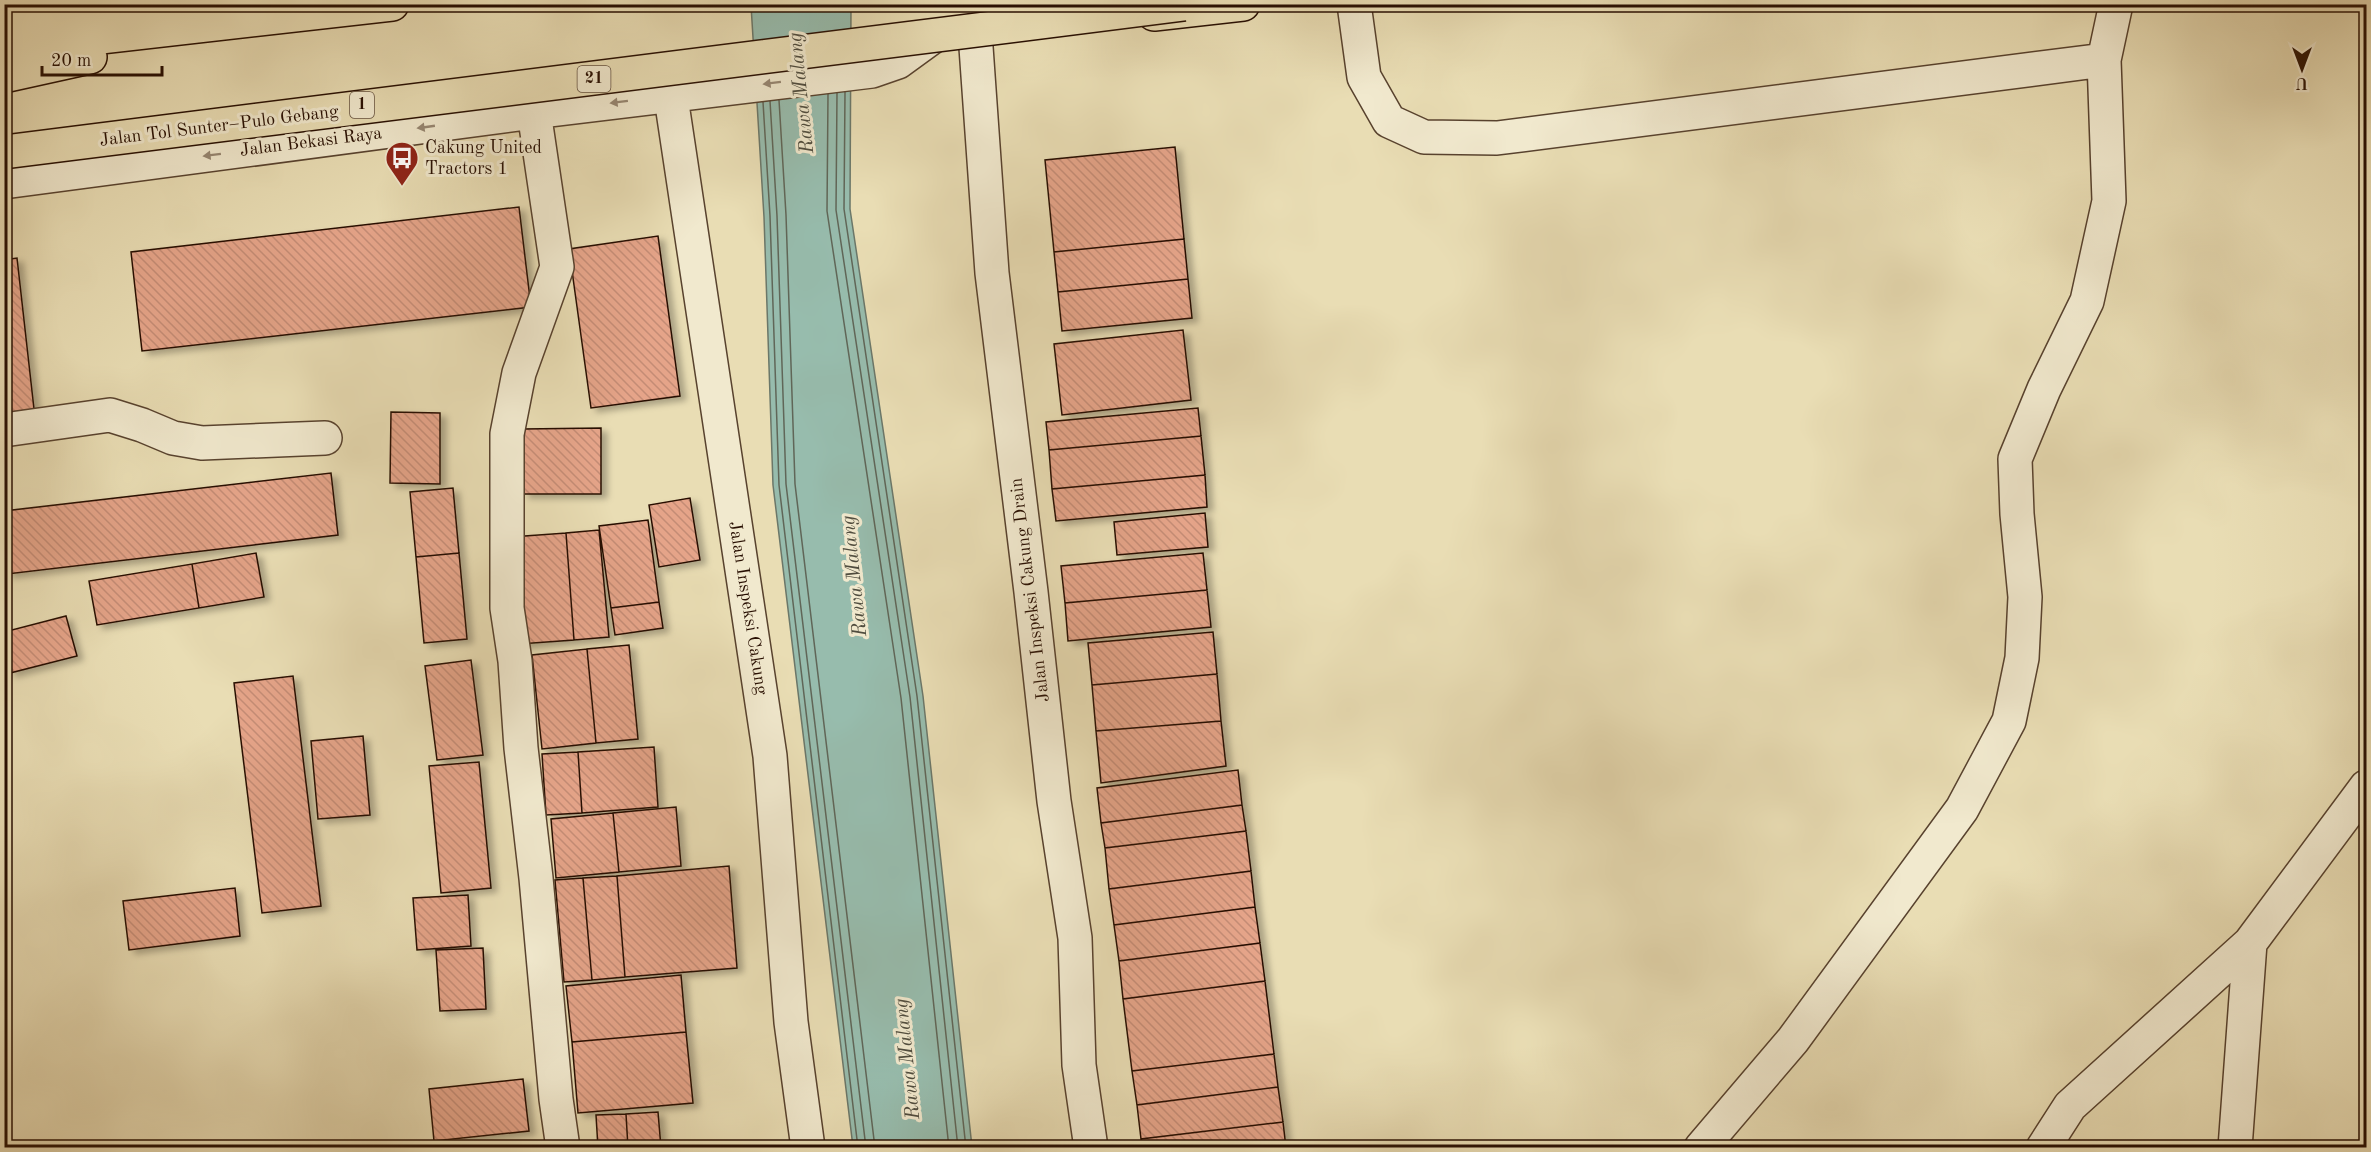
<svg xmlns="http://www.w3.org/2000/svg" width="2371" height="1152" font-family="'Old Standard TT',serif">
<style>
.water{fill:#97bcad;stroke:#6b7769;stroke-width:1.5}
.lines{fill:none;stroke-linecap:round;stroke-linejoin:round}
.shore{stroke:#606658;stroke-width:1.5}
.building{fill:url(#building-back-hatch);stroke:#280f02;stroke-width:1.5;filter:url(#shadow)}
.minor-casing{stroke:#58422e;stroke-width:36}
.highway-casing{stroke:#280f02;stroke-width:36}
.minor{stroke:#f1e9ce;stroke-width:33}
.highway{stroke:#e9ddb4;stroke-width:33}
.highway-bridge-casing{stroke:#280f02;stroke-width:36;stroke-linecap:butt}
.highway-bridge{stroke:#e9ddb4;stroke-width:33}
.oneway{fill:#978772}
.labels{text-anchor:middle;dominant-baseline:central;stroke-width:6;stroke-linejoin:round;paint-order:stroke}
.shield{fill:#f1e9ce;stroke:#64503f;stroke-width:1.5}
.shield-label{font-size:16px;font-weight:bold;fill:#280f02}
.street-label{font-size:18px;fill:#280f02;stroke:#f1e9ce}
.poi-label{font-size:18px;fill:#280f02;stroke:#f1e9ce;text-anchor:start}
.water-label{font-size:20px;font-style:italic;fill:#4f4c3e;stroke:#f1e9ce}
</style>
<defs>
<pattern id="building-back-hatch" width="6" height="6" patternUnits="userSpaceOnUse" patternTransform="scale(1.5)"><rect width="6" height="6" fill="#e5a489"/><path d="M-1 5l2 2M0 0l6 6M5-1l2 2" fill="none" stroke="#c48c75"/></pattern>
<filter id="shadow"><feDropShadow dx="6" dy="4" stdDeviation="3" flood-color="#0004"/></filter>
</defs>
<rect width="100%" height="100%" fill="#e9ddb4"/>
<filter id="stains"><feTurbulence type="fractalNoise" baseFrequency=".00333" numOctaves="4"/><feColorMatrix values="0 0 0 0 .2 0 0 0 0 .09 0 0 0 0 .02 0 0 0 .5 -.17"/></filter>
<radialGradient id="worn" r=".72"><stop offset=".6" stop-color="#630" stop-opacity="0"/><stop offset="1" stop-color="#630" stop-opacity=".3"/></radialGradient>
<!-- water -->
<path class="water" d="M751,5H851L850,209L923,696L972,1147H853L773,485L764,217Z"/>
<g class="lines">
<!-- shore -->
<path class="shore" d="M845,92L844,209L917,696L966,1148
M837,93L836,210L910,697L958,1148
M828,94L827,211L901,698L949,1148
M779,100L786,215L795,484L875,1148
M770,101L777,216L786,484L866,1148
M763,102L770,216L779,485L858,1148"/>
</g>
<!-- building -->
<path class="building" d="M1175,147L1184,239L1054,252L1045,160Z
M519,207L531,307L142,351L131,252Z
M658,236L680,396L591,408L569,249Z
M1184,239L1188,279L1058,292L1054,252Z
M17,258L35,418L4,422V260Z
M1188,279L1192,318L1062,331L1058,292Z
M1183,330L1191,400L1062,415L1054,344Z
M1198,408L1201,436L1049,450L1046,422Z
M391,412L440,413V484L390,483Z
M601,428V494H523V429Z
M1201,436L1205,475L1052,489L1049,450Z
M331,473L338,535L7,574L4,549V511Z
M1205,475L1207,507L1056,521L1052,489Z
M453,488L459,553L416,557L410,492Z
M690,498L700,560L659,567L649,505Z
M1205,513L1208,547L1117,555L1114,522Z
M648,520L659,602L611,608L599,526Z
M599,530L609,637L574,640L566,533Z
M566,533L574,640L519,644L511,537Z
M256,553L264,597L199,608L192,564Z
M459,553L467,639L424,643L416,557Z
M1203,553L1207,590L1065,603L1061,566Z
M192,564L199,608L97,625L89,581Z
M1207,590L1211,627L1068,641L1065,603Z
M659,602L663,628L615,635L611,608Z
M66,616L77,656L10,673L4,652V632Z
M1213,632L1217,674L1092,685L1088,643Z
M629,645L638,739L596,743L587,649Z
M587,649L596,743L542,749L532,655Z
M471,660L483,755L437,760L425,666Z
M1217,674L1221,721L1096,731L1092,685Z
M293,676L321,906L262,913L234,683Z
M1221,721L1226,766L1101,783L1096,731Z
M363,736L370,815L318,819L311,741Z
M654,747L658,807L582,813L578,752Z
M578,752L582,813L546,815L542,754Z
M479,762L491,888L441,893L429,766Z
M1238,770L1242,805L1101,823L1097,788Z
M1242,805L1246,831L1105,848L1101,823Z
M676,807L681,866L619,872L613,813Z
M613,813L619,872L556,878L551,819Z
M1246,831L1251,871L1109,889L1105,848Z
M729,866L737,968L625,977L617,876Z
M1251,871L1255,907L1114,925L1109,889Z
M617,876L625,977L592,980L583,878Z
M583,878L592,980L564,982L555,880Z
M235,888L240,936L129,950L123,901Z
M468,895L471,946L417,950L413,898Z
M1255,907L1260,943L1119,961L1114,925Z
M1260,943L1265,981L1123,999L1119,961Z
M483,948L486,1009L440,1011L436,950Z
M681,975L686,1032L572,1042L566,986Z
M1265,981L1274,1054L1132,1071L1123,999Z
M686,1032L693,1103L578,1113L572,1042Z
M1274,1054L1278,1087L1137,1105L1132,1071Z
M523,1079L529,1131L434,1141L429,1089Z
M1278,1087L1283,1122L1141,1139L1137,1105Z
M658,1112L661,1148H628L626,1114Z
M626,1114L628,1148H598L596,1115Z
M1283,1122L1286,1148H1142L1141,1139Z
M527,1144V1148H491V1145Z
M491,1145V1148H426Z"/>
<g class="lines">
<!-- minor casing -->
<g class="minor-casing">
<path id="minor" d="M1354,4L1364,77L1389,121L1424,137L1497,138L2104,60
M975,33L992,273L1031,592L1054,801L1075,938L1079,1065L1091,1148
M667,71L770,756L791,1022L808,1148
M534,112L557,267L519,373L507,434V608L515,661L521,748L536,878L556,1099L563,1148
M4,182L534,112L872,71L898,62L931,38
M4,430L110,415L142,425L173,438L202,443L325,438
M1701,1148L1793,1040L1962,809L2009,721L2022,658L2025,597L2017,514L2015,459L2044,389L2087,301L2109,201L2104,60L2116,4
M2043,1148L2070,1106L2250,943L2366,787
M2235,1148L2250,943"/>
</g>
<!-- highway casing -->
<g class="highway-casing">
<path id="highway" d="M1154,14L1243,4
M6,26L159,4
M4,48L392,4
M4,76L90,57"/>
</g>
<!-- minor -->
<use href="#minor" class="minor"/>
<!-- highway -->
<use href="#highway" class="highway"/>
<!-- highway-bridge casing -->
<g class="highway-bridge-casing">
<path id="highway-bridge" d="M4,152L1184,4"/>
</g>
<!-- highway-bridge -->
<use href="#highway-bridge" class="highway-bridge"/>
</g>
<!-- one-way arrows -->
<defs><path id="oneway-solid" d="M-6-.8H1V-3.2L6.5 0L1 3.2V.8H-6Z" transform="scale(1.5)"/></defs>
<g class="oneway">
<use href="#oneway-solid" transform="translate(772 83) rotate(173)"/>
<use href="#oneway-solid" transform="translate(619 102) rotate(173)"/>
<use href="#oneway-solid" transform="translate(426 127) rotate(172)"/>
<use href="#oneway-solid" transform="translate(212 155) rotate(173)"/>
</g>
<!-- icons -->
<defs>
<g id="bus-pin" transform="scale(1.725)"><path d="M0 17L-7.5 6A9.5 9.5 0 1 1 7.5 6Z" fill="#8f2418" stroke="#f1e9ce"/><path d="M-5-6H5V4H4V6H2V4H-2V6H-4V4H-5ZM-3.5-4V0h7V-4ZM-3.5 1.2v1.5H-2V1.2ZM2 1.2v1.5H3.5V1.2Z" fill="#fff"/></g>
</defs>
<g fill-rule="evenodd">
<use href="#bus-pin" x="402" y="158"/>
</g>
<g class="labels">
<!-- shield labels -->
<g class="shield">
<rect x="577.5" y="66" width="33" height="26" rx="4.5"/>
<rect x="350" y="92" width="24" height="26" rx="4.5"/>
</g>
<g class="shield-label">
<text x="594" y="79">21</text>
<text x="362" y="105">1</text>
</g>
<!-- street labels -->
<g class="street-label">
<text transform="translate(219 126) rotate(-7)">Jalan Tol Sunter–Pulo Gebang</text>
<text transform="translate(311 142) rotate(-7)">Jalan Bekasi Raya</text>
<text transform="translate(1030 590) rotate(-97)">Jalan Inspeksi Cakung Drain</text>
<text transform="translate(748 608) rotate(81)">Jalan Inspeksi Cakung</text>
</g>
<!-- poi labels -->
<g class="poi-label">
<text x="425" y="148">Cakung United<tspan x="425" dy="21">Tractors 1</tspan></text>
</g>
<!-- water labels -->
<g class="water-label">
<text transform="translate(802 93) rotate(-96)">Rawa Malang</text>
<text transform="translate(855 576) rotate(-96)">Rawa Malang</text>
<text transform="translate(908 1059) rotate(-96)">Rawa Malang</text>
</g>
</g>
<!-- margin -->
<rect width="2371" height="1152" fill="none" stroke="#e9ddb4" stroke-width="24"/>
<rect x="6" y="6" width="2359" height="1140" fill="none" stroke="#280f02" stroke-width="3"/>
<rect x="12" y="12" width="2347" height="1128" fill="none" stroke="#280f02" stroke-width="1.5"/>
<!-- north arrow -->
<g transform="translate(2302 69) rotate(180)" stroke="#f1e9ce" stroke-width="4.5" paint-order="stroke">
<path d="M0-4.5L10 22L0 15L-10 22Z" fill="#280f02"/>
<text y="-9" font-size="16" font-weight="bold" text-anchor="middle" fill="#280f02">U</text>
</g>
<!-- scale -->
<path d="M42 66v9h120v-9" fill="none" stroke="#280f02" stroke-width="3"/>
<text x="51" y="66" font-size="18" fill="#280f02" stroke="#f1e9ce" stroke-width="4.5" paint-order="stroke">20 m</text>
<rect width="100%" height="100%" filter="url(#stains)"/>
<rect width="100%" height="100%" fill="url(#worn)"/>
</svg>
